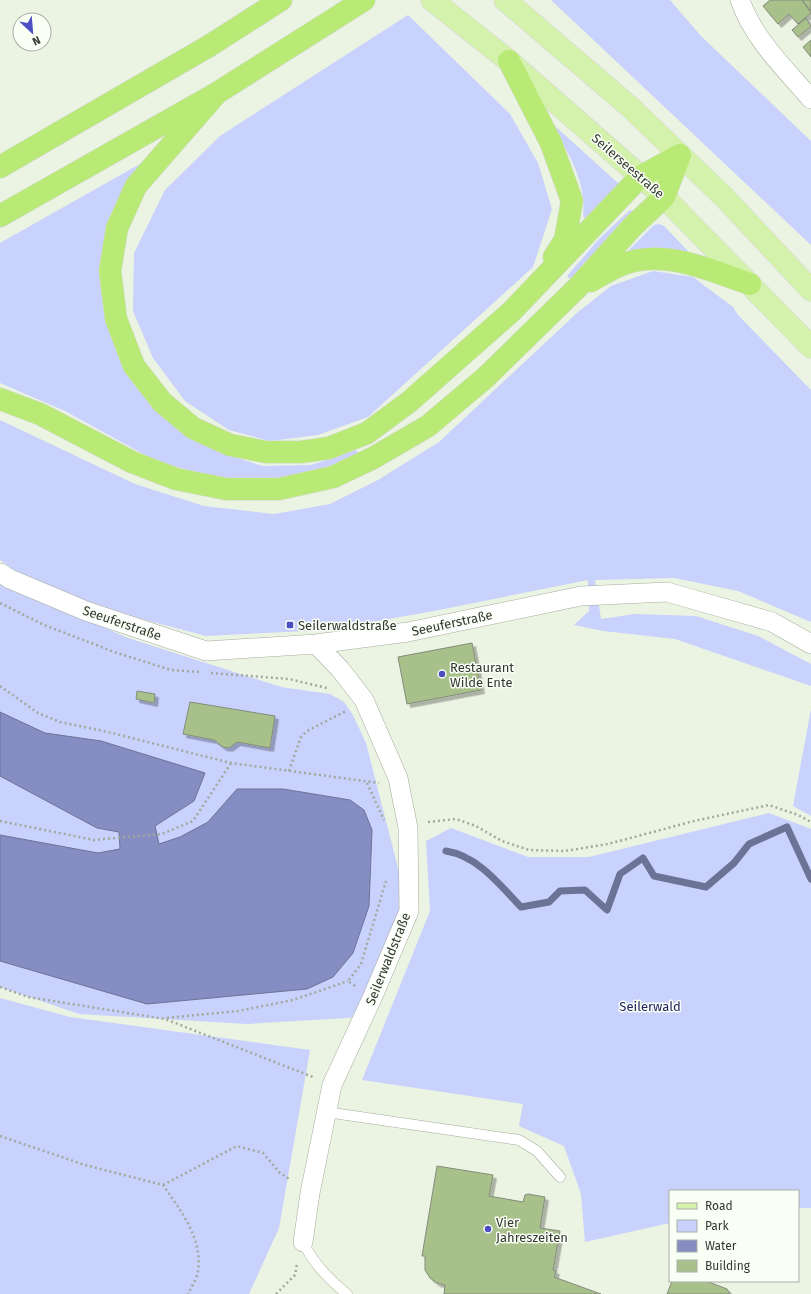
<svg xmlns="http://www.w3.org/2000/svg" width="811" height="1294" font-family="'Fira Sans',sans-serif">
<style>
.green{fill:#c9d1fd}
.water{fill:#858dc2;stroke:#6c7396}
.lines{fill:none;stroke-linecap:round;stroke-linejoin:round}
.stream{stroke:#6c7396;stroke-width:7}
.building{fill:#a8c18a;stroke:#848b7c;filter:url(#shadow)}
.lane-casing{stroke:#a6ae9e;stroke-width:11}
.street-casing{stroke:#a6ae9e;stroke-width:20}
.primary-casing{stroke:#d6d7d6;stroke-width:23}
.highway-casing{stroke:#d6d7d6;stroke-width:23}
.path{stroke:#a2a99c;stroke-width:2.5;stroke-dasharray:2 3;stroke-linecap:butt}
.lane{stroke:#fff;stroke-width:10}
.street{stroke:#fff;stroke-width:19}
.primary{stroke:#d5f2ad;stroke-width:22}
.highway{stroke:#b9ea76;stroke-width:22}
.poi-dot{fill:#4c4ec4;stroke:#fafff5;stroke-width:1.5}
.labels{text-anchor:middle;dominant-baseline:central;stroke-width:3;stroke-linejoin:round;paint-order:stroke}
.street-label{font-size:13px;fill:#333730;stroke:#fafff5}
.poi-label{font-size:13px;fill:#333730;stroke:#fafff5;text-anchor:start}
.park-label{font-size:13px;fill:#222362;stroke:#fafff5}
</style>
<defs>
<filter id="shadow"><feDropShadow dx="3.5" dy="3.5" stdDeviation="0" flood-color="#0004"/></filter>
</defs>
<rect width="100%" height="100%" fill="#ebf3e3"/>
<!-- green -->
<path class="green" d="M551,0H670L701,36L811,141V245Z
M408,15L510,114L538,163L552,209L533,267L368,417L318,435L270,441L229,430L185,401L153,358L133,311L134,253L165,190L220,136Z
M555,126L619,184L586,220L583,216C587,184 569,153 553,127Z
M154,156L100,265L144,394L174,427L214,450L262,466L311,465L356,450L361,458L309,474L270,481L224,480L156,461L65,411L0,383V243Z
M630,210L633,211L634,218L570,279L567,276L599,239Z
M659,224L664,226L688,251L630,253L629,250L654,225Z
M653,271L693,277L733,307L738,315L811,390V622L738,591L674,578L595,580L601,619L635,614L696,616L758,636L811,664V686L675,639L603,631L574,625L589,611L588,580L434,611L327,630L206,636L100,608L16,572L0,560V420L135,484L204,506L274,514L330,504L378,480L439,442L578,312L611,286Z
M0,581L128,638L281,687L330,694L344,702L353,715L366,743L409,911L363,1017L247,1024L79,1014L0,987Z
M811,709V816L793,806Z
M769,813L811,829V1208H798V1191H670V1223L585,1242L581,1194L564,1146L519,1126L523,1104L362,1080L430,911L426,841L451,828L528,857H589Z
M0,998L70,1017L310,1050L279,1228L249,1294H0Z"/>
<!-- water -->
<path class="water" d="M0,712L45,733L101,741L205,773L194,801L155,826L159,844L180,837L208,822L237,789H283L350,800L364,810L372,830L369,906L353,953L333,977L307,989L147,1004L0,961V835L98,853L120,849L119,832L97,828L0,776Z"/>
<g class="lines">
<!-- stream -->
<path class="stream" d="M446,851C478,856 500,885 521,907L549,902L560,891L585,890L607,910L620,874L643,858L654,876L706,887L734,863L749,844L787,827L811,879"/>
</g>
<!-- building -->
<path class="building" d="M770,0H802L811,13L798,24L789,14L778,24L763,6Z
M802,0H811V11Z
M806,18L811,26L798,37L792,30Z
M811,40V57L803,47Z
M472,643L481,690L407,704L398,657Z
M137,691L155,694L154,703L136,699Z
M190,702L275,716L270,748L237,742L229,748L223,747L214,740L183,734Z
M437,1166L493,1175L489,1196L523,1202L525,1195L528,1194L545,1197L540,1228L560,1231L553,1270L556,1271L554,1277L601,1294H444L445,1285L437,1283L430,1278L425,1270V1256H422Z
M672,1281H706L727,1289L730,1294H667Z"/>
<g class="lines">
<!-- lane casing -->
<g class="lane-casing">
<path id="lane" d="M326,1112L519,1140L537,1151L560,1177
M303,1242C313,1263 328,1279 347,1294"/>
</g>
<!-- street casing -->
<g class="street-casing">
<path id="street" d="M740,0C753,38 785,69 811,99
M0,573L10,579L86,611L206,651L316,644L408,632L581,596L667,592L772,622L811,644
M303,1242L310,1193L332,1085L373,996L409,911L408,828L398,778L364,700L340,669L316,644"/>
</g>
<!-- primary casing -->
<g class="primary-casing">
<path id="primary" d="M432,0L509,61L664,197L811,347
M505,0L629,106L724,197L811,290"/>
</g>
<!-- highway casing -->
<g class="highway-casing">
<path id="highway" d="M509,61L551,143L572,201L565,240L554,257
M217,93L136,186L117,228L110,271L116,319L134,366L162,402L193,428L230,445L266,452H301L329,448L367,433L409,402L512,311L640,177L680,155
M0,167L209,46L281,0
M0,216L217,93L364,0
M591,281C601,275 611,269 621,265C665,248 709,270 750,284
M0,399L40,414L132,462L176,479L226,489H279L333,477L373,458L428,426L486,377L577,288L633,226L664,197L680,155"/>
</g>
<!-- path -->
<path class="path" d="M0,603L44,625L117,653L171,670L200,672
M211,673L289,679L327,688
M0,686L38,713L60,722L108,732L231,763L379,783
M289,771L301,737L307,731L346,711
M367,783L384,820
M0,821L94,840L162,834L193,821L231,763
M428,822L456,819L476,826L502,841L529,850L565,851L608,844L694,821L769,805L798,815L811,822
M355,986L348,981L361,964L386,881
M0,987L28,997L165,1019L313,1077
M167,1018L238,1011L293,1000L348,981
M0,1136L85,1165L163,1185C181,1211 203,1239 198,1271C197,1279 191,1287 188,1294
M163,1185L237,1146L263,1153L280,1173L291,1180
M276,1294L295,1275L297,1264"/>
<!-- lane -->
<use href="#lane" class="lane"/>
<!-- street -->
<use href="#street" class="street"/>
<!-- primary -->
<use href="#primary" class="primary"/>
<!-- highway -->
<use href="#highway" class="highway"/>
</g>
<!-- markers -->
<g class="poi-dot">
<rect x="286" y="621" width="8" height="8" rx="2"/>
<circle cx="442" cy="674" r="4"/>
<circle cx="488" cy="1229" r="4"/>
</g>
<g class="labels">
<!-- street labels -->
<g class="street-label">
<text transform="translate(628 166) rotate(41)">Seilerseestraße</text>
<text transform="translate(122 623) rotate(19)">Seeuferstraße</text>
<text transform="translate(452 623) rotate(-12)">Seeuferstraße</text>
<text transform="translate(388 959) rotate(-68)">Seilerwaldstraße</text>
</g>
<!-- poi labels -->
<g class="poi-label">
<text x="298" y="625">Seilerwaldstraße</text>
<text x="450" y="667">Restaurant<tspan x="450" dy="15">Wilde Ente</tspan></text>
<text x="496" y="1222">Vier<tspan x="496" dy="15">Jahreszeiten</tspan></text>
</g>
<!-- park labels -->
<g class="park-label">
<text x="650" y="1006">Seilerwald</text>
</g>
</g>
<!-- legend -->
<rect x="669" y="1190" width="130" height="92" fill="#fafff5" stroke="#aaafa6"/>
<rect x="677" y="1203" width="20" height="6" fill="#d5f2ad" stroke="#aaafa6"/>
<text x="705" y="1210" font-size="12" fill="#333730">Road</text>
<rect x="677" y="1220" width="20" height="12" fill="#c9d1fd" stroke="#aaafa6"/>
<text x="705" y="1230" font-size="12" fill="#333730">Park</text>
<rect x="677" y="1240" width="20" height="12" fill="#858dc2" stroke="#aaafa6"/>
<text x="705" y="1250" font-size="12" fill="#333730">Water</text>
<rect x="677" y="1260" width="20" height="12" fill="#a8c18a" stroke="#aaafa6"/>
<text x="705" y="1270" font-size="12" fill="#333730">Building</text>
<!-- north arrow -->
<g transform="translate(32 32) rotate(154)"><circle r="19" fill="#fafff5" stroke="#aaafa6"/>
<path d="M0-3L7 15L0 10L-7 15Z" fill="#4c4ec4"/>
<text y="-6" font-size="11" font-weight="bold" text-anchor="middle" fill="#333730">N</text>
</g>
</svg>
